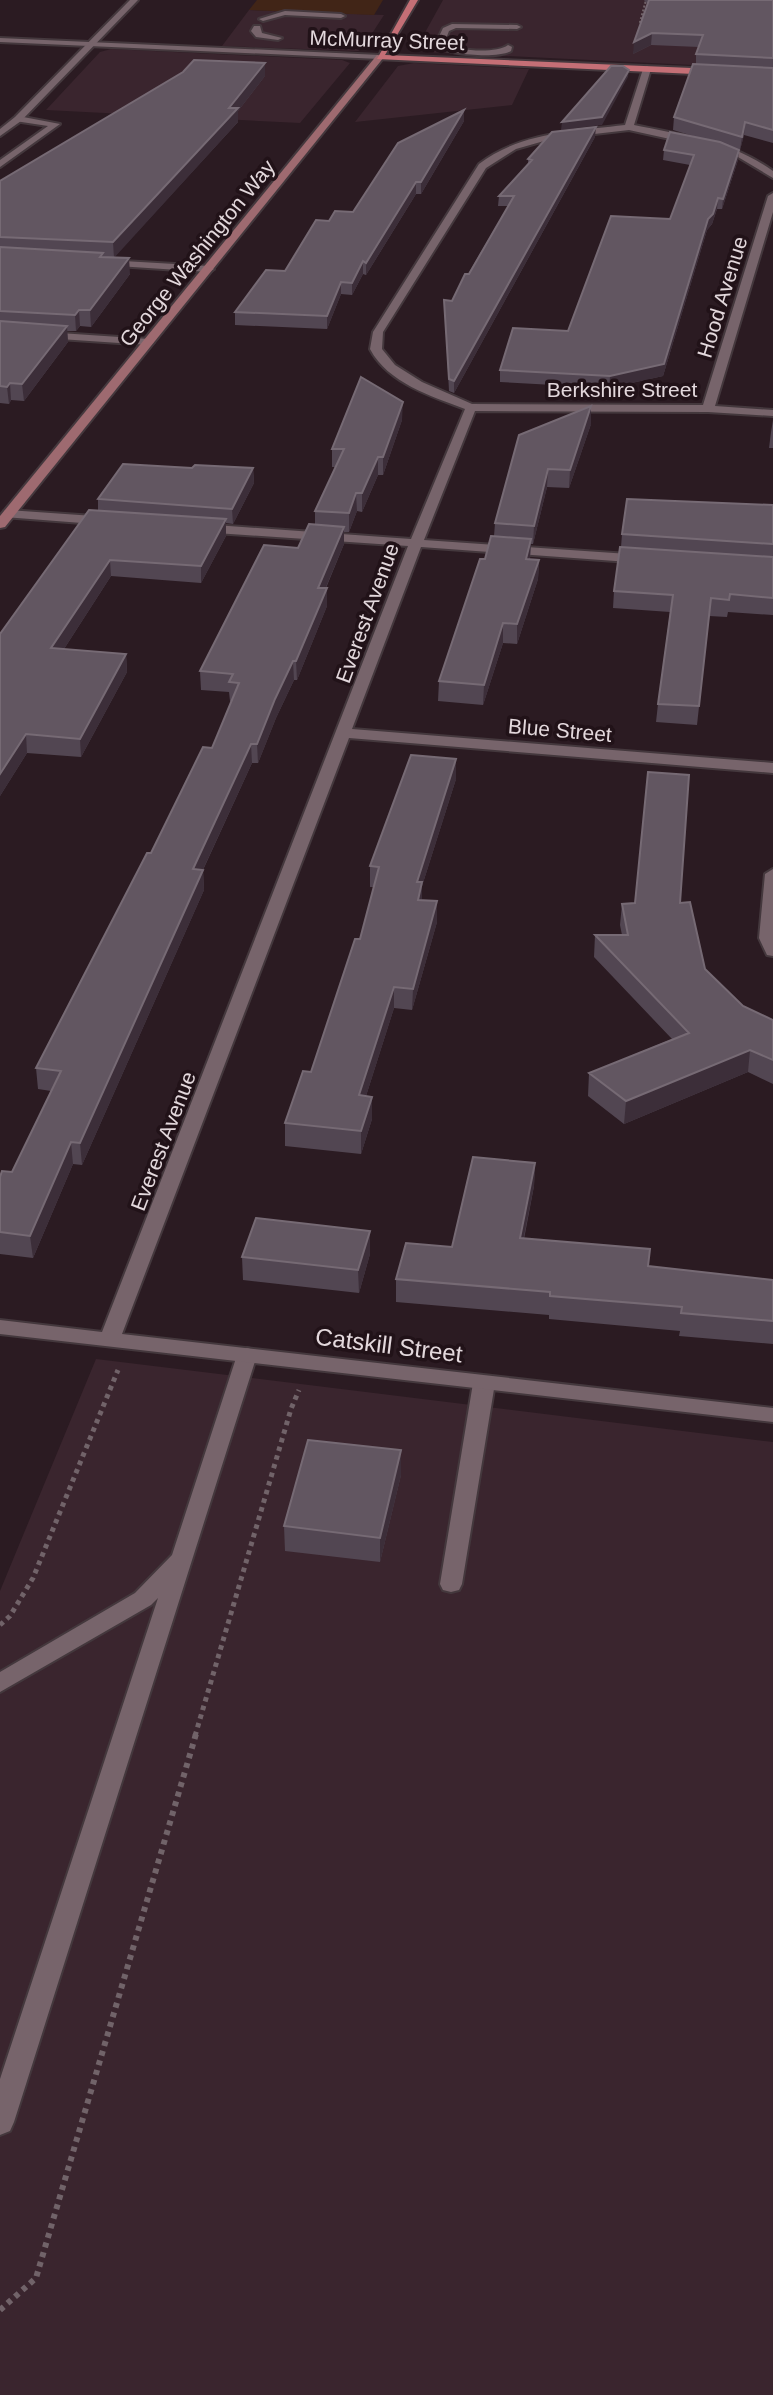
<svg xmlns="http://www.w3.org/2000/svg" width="773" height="2395" font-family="Helvetica,sans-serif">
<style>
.built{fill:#3a252e}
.green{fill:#412517}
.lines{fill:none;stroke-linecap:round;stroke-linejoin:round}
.service-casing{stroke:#44383d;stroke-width:4}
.minor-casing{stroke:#44383d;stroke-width:4}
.tertiary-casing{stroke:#44383d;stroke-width:4}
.secondary-casing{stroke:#44383d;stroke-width:4}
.primary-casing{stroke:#44383d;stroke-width:4}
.path-far2{stroke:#716369;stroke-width:2;stroke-dasharray:2 2;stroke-linecap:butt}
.path-far1{stroke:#716369;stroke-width:5;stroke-dasharray:4.5 4.5;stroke-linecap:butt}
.path{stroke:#716369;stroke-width:6;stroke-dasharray:5 5;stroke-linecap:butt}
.service{fill:#77646b;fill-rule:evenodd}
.minor{fill:#77646b;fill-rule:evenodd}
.tertiary{fill:#77646b;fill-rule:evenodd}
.secondary{fill:#9e6a70;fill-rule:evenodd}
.primary{fill:#c46f76;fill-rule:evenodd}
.wall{fill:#524652}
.shaded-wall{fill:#3c2e39}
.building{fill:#625661;stroke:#766a74;stroke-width:2}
.labels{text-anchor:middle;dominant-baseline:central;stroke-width:7;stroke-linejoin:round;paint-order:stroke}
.far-street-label{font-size:21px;fill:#e3d8dc;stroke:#211218}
.street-label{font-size:24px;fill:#e3d8dc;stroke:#211218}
</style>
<rect width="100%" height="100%" fill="#2b1b22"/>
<!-- built -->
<path class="built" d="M443,0H773V69L425,52L417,47Z
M249,10L384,15L362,49L358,51L222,46Z
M111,49L342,60L350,63L300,123L46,110L100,52Z
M414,63L529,69L512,105L355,122L398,66Z
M96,1359L773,1442V2395H0V1591Z"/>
<!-- green -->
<path class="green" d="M257,0H383L374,15L249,10Z"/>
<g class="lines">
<!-- service casing -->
<g class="service-casing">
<path id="service" d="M285,11L341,14L345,16L341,18L285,15L263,21L259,19Z
M452,24L517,25L521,27L517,29L456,28L449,31L444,44C458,51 496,54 508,45L512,47L511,51C497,59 448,55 435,45L443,28Z
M254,26H260L262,33L282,38L278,40L256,37L251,31Z
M18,116L60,124L0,167V160L48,126L15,121L14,119Z
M106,260L209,266L214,269L209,272L102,265V261Z
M0,329L149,339L154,342L149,345L0,335Z
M247,1348L254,1350L257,1355L14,2122L10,2131L0,2135V2079L158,1598L151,1605L0,1692V1672L135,1593L172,1555L237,1355L240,1350Z
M484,1376L491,1378L495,1383L462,1584L459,1590L451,1592L443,1590L440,1584L473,1383L477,1378Z"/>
</g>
<!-- minor casing -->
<g class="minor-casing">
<path id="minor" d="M130,0H138L21,121L0,136V129L15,117Z
M647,66L651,69L634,125C682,135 732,141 773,171V178L738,157L720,150L629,130L551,139L516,149L486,168L383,332L382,349L395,365L422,382L472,404L703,405L768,196L773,193V212L715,406L773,410V416L708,412L475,411L424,540L643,555L650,559L643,563L421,547L352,729L773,763V773L349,738L122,1334L773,1408V1422L0,1334V1320L102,1332L408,546L201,532L195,528L201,524L411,539L465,409C431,396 388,383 370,349L373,332L479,164C521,132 575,131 625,125L643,69Z
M8,510L108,517L114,521L108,525L4,517V511Z
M773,869V956L767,955L759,938L765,874Z"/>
</g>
<!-- tertiary casing -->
<g class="tertiary-casing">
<path id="tertiary" d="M0,38L380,55L384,57L380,59L0,42Z"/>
</g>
<!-- secondary casing -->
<g class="secondary-casing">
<path id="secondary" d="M377,55L384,57L5,527L0,528V516Z"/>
</g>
<!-- primary casing -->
<g class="primary-casing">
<path id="primary" d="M410,0H418L385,55L715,69L719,72L715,75L377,59Z"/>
</g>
<!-- path-far2 -->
<path class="path-far2" d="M645,22H640L646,0"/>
<!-- path-far1 -->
<path class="path-far1" d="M0,1625L10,1616L33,1578L118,1370
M195,1736L291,1409L299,1390"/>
<!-- path -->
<path class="path" d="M0,2310L36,2278L196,1734"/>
<!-- service -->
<use href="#service" class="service"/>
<!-- minor -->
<use href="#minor" class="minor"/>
<!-- tertiary -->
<use href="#tertiary" class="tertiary"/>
<!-- secondary -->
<use href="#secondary" class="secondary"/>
<!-- primary -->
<use href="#primary" class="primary"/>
</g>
<!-- wall -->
<path class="wall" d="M644,0H773V143L744,135L740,150L732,147L738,160L722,209H717L712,224L707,230L663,376L609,388L500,382V370L568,331L670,219L690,165L663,160L664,150L703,139L673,130L674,117L696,65V54L699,47L651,45L633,54L648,5Z
M265,76L238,111V122L114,257L130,274L91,327L80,326L76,331H67L68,342L24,401L11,400L9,404L0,403V181Z
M464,110V121L421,194H416L366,275L363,274L352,295L341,294L327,329L235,325V312L285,271L329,221L353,212Z
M595,137L454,393L449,391L444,300L452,301L508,206H498L499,196L528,164V159Z
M402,420L383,475H378L362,512L357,511L349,532H344V544L326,588L327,606L297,680H294L276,718L258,763H252L203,870L204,890L82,1165L73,1164L33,1258L0,1254V1177L12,1172L51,1091L38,1089L36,1068L151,853L212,748L231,701H230L229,692L201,690L200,671L298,548L315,525V511L336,467H332V449Z
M773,420V448H769L771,432Z
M591,424L569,488L547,487L533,544H531L530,559L539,560L538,579L517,644L503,643L483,705L438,701L439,681L494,536L495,523Z
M192,468H253L254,483L233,524L226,523V536L201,583L111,576L64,649L126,654L127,672L81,757L27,753L0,796V634L98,511V499Z
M773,505V615L728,612L727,617L709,616L697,725L656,722L658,704L670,612L613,608L614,591L621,547L622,534Z
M456,779L422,886V900L437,922L412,1010L394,1008L366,1096L372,1119L361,1154L285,1146V1123L311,1072L360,939L374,887H370V866Z
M680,903L705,969L743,1006L773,1020V1084L748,1072L624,1124L588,1096L589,1073L672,1039L594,957L595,935H622L620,925L622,904Z
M535,1163L534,1186L524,1239L648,1266L773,1280V1344L679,1336L680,1331L549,1319V1315L396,1302V1279L452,1247Z
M370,1231V1254L359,1293L243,1280L242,1257Z
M401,1450V1475L380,1562L285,1551L284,1526Z"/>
<!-- shaded-wall -->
<path class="shaded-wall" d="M652,33L651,45L633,54L634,42Z
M265,63V76L238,111V122L114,258L113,242L229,108Z
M629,70L628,77L602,125L561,130L562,122Z
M464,110V121L421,194V182Z
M745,122L744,135L740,150L742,137Z
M596,127L595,137L454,393V381Z
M739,150L738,160L722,209L723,199Z
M416,182V194L366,275V263Z
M718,198L717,209L712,224L707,230L663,376L609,388L610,376L708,219Z
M129,258L130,274L91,327L90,310Z
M363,261V274L352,295V283Z
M341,282V294L327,329V316Z
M79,310L80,326L76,331L75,315Z
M67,326L68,342L24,401L22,384Z
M10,383L11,400L9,404L7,387Z
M403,402L402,420L383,475V457Z
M591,406V424L569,488L570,470Z
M378,457V475L362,512V493Z
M253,468L254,483L233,524L232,509Z
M548,469L547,487L533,544L534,526Z
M356,493L357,511L349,532V513Z
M226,519V536L201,583V566Z
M344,527V544L318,606V588Z
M531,539L530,557L525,578L526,559Z
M110,560L111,576L53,666L51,648Z
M539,560L538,579L517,644V624Z
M327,588V606L297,680L296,661Z
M503,623V643L483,705L484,685Z
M126,654L127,672L81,757L80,739Z
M293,661L294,680L276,718L258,763L257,744L275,699Z
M26,734L27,753L0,796V774Z
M251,744L252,763L194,889L193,869Z
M456,759V779L422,886V903L418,921L417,882Z
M203,870L204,890L82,1165L80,1143Z
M437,901V922L412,1010L413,989Z
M394,987V1008L359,1118V1095Z
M750,1050L748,1072L624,1124L626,1101Z
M372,1097V1119L361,1154V1131Z
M71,1142L73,1164L33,1258L30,1236Z
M535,1163L534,1186L519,1261L520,1238Z
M370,1231V1254L359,1293L358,1270Z
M401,1450V1475L380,1562V1538Z"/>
<!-- building -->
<path class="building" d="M649,0H773V58L696,54L703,35L652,33L634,42Z
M194,60L265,63L229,108H238L113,242L0,237V181L183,72Z
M693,64L773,68V130L745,122L742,137L674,117Z
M611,66H623L629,70L602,117L562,122Z
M464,110L421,182H416L366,263L363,261L352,283L341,282L327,316L235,312L266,270L285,271L316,220L329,221L335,211L353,212L398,143Z
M596,127L454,381L449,379L444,300L452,301L465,274H469L514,196H499L532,160L528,159L552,132Z
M670,132L720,142L739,150L723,199L718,198L713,214L708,219L664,364L610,376L500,370L513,328L568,331L611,216L670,219L694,155L664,150Z
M0,247L103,253L100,257L129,258L90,310H79L75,315L0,311Z
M0,321L67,326L22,384L10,383L7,387L0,386Z
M361,377L403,402L383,457H378L362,493H356L349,513L315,511L344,449H332Z
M591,406L570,470L548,469L534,526L495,523L519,435Z
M123,464L192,468L195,465L253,468L232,509L98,499Z
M627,499L773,505V544L622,534Z
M89,510L226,519L201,566L110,560L51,648L126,654L80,739L26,734L0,774V634Z
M309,524L344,527L318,588H327L296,661H293L275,699L257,744H251L193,869L203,870L80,1143L71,1142L30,1236L0,1232V1177L2,1171L12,1172L61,1071L36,1068L147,853H151L203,747L212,748L239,683L229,682L233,674L200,671L264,545L298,548Z
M491,536L531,539L526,559L539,560L517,624L503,623L484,685L439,681L480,559H485Z
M620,547L773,557V598L730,594L729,600L711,598L699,706L658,704L673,595L614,591Z
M411,755L456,759L417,882H422L418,900L437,901L413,989L394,987L359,1095L372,1097L361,1131L285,1123L303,1071L311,1072L355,939H360L379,867L370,866Z
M648,772L689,775L680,903L690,902L705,969L743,1006L773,1020V1060L750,1050L626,1101L589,1073L689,1033L595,935H628L622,904L635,903Z
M473,1157L535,1163L520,1238L650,1249L648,1266L773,1280V1321L681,1313L682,1307L550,1296V1292L396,1279L406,1243L452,1247Z
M256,1218L370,1231L358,1270L242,1257Z
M308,1440L401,1450L380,1538L284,1526Z"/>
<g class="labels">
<!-- far-street labels -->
<g class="far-street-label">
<text transform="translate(387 40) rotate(2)">McMurray Street</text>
<text transform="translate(197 253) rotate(-51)">George Washington Way</text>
<text transform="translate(722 297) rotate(-73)">Hood Avenue</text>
<text x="622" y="389">Berkshire Street</text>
<text transform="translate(367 613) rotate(-70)">Everest Avenue</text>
<text transform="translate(560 730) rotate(5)">Blue Street</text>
<text transform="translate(163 1141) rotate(-69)">Everest Avenue</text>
</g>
<!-- street labels -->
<g class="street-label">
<text transform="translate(389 1345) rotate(7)">Catskill Street</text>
</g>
</g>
</svg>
